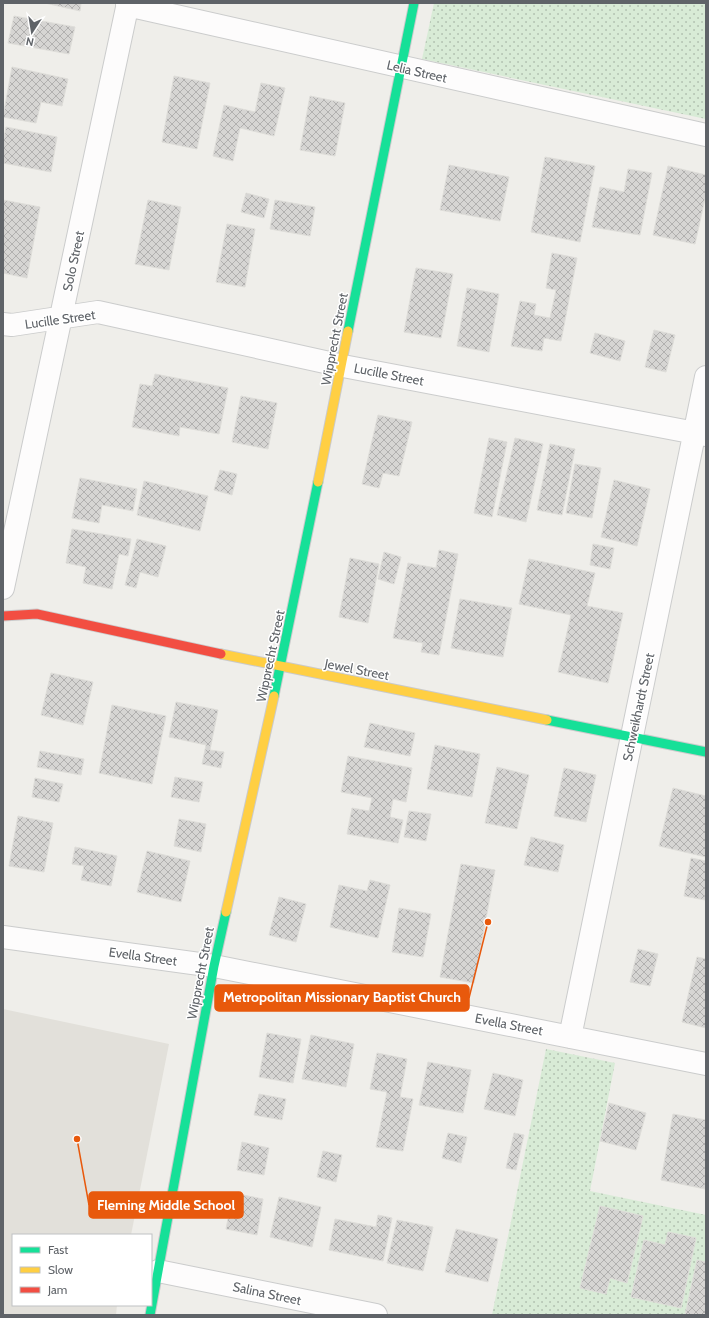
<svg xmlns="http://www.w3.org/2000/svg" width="709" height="1318" font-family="Cabin,sans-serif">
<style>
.education{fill:#e2e0da}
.grass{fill:url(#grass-dots)}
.building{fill:url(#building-cross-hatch);stroke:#deddd9}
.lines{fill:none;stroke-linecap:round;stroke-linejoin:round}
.street-casing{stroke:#cbcccc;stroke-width:24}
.fast-casing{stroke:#cacacb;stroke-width:11}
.slow-casing{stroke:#cacacb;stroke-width:11}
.jam-casing{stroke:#cacacb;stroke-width:11}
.street{stroke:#fdfcfc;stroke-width:22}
.fast{stroke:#16e098;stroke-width:9}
.slow{stroke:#ffcf43;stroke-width:9}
.jam{stroke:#f24e42;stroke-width:9}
.labels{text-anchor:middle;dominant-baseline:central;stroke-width:3;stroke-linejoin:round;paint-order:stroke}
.street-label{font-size:13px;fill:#5f6368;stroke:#fff}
.leader{fill:none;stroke:#e8590c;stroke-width:1.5}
.callout-dot{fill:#e8590c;stroke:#fff;stroke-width:1.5}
.callout{fill:#e8590c;stroke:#e8590c;stroke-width:1.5}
.callout-label{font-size:14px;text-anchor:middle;font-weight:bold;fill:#fff}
</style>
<defs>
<pattern id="grass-dots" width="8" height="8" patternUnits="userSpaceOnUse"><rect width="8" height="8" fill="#d8ebd6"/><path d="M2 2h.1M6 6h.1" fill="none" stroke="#b2c2b1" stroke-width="1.8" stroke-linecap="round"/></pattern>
<pattern id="building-cross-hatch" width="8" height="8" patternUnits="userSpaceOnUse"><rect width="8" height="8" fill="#d6d5d3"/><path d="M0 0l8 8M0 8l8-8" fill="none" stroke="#b1b0af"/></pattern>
</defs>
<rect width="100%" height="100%" fill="#efeeea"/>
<!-- education -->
<path class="education" d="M3,1009L169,1044L131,1235H13V1305H117L116,1315H3Z"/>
<!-- grass -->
<path class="grass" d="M434,3H706V119L422,59Z
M546,1049L615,1063L590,1191L706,1215V1266L696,1315H492Z"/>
<!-- building -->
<path class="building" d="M45,3H81L80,11Z
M14,16L75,27L69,54L8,43Z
M12,67L68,79L62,106L41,102L36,123L3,117Z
M174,76L210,83L197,149L162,142Z
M261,83L285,88L274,136L240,128L233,161L213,156L224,105L255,112Z
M310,96L345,103L335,156L300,150Z
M6,127L57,137L51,172L3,163V143Z
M545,157L595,166L580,242L531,232Z
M449,165L509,177L500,221L440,210Z
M668,166L706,175V194L695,244L653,235Z
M628,169L652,173L640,235L592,227L600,187L624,192Z
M246,193L269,199L264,218L241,212Z
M3,200L40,207L27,278L3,273Z
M148,200L181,207L169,270L135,264Z
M275,200L315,207L310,236L270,229Z
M227,224L255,229L245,287L216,282Z
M552,253L577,258L561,341L544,338L542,351L511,346L520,301L536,304L534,315L550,318L556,290L546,288Z
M416,268L453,274L441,338L404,332Z
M467,288L499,294L489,352L457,346Z
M654,330L675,335L666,372L645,367Z
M595,333L625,341L620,361L590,353Z
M155,374L228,388L219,434L180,427L179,436L132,427L140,384L152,386Z
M241,396L277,403L268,449L232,442Z
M378,415L412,422L399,476L383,473L379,488L362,484Z
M489,438L507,442L492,517L474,513Z
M515,438L543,444L526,522L497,515Z
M550,444L575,449L562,515L537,510Z
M575,464L601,468L592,518L566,513Z
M220,470L237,474L232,495L214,490Z
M80,478L137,489L133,511L102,505L99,523L72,518Z
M614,480L650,489L637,546L601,537Z
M144,481L208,496L200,531L137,515Z
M72,529L131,539L128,556L119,554L112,589L83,583L86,567L66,563Z
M137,539L166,546L158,577L140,572L136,588L125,585Z
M593,544L614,548L610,569L590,565Z
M439,550L458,554L439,655L421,652L423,643L393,638L408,563L436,568Z
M384,552L401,557L394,584L378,579Z
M350,558L379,564L368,623L339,617Z
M529,559L595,573L587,606L623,613L608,683L558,672L571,615L519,604Z
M460,599L512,608L503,657L451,648Z
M51,673L93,682L83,725L41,715Z
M176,702L218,710L210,750L224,752L221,768L202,764L206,745L169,737Z
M112,705L166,716L152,784L99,773Z
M370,723L415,733L410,756L364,747Z
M435,745L480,754L472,797L427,789Z
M40,751L84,759L81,775L37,767Z
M348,756L412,768L406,802L393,799L390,817L403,820L398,843L347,834L352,808L369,811L372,798L341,792Z
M497,767L529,775L517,829L485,823Z
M564,768L596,775L586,822L554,816Z
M175,777L203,782L199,802L171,797Z
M35,778L63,784L59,802L32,797Z
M673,788L706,796V857L659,846Z
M409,811L431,814L426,841L404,837Z
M18,816L53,823L44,872L9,866Z
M179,819L206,824L201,852L174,846Z
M531,837L564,845L558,872L524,865Z
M75,847L117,856L111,886L81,880L84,866L72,864Z
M147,851L190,861L181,902L137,892Z
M691,858L706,861L705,900L684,896Z
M461,864L495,870L474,983L440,977Z
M370,880L390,885L378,938L330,927L339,885L367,891Z
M279,897L306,904L296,942L269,935Z
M399,908L431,914L423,957L392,952Z
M638,949L658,954L650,986L630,982Z
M697,957L706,959V1028L682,1022Z
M267,1033L301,1039L293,1083L259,1077Z
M311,1035L354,1044L346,1087L302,1079Z
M377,1053L407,1059L400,1097L413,1099L403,1151L376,1147L387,1092L370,1089Z
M428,1062L471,1070L463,1113L419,1105Z
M493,1073L523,1080L515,1116L484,1109Z
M259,1094L286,1099L282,1120L254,1115Z
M609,1103L646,1113L636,1150L600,1141Z
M673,1114L706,1120L705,1189L661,1180Z
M448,1133L467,1137L461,1163L442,1158Z
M514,1133L524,1135L516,1170L506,1168Z
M242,1142L269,1148L264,1175L237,1170Z
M323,1151L342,1155L336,1182L317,1177Z
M233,1193L263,1199L257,1235L226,1229Z
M279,1197L321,1207L312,1247L270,1237Z
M600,1206L643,1216L627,1283L610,1278L606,1294L580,1288Z
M378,1215L392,1218L383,1261L329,1250L335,1219L376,1227Z
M397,1220L433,1227L423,1271L387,1263Z
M456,1229L498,1239L488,1282L445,1272Z
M668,1232L696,1238L681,1308L631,1297L644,1240L665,1245Z
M697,1260L706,1262V1315H685Z"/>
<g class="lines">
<!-- street casing -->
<g class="street-casing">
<path id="street" d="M127,5L706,135
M3,324L12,325L98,312L343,366L706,435
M3,588L128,3
M3,937L214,966L706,1064
M570,1037L706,377
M158,1271L376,1315"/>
</g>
<!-- fast casing -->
<g class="fast-casing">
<path id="fast" d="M348,331L414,3
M274,696L318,482
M547,720L706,752
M150,1315L214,966L226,912"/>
</g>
<!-- slow casing -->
<g class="slow-casing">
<path id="slow" d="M318,482L348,331
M221,654L547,720
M226,912L274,696"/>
</g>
<!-- jam casing -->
<g class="jam-casing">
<path id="jam" d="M3,616L37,614L221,654"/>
</g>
<!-- street -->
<use href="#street" class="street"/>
<!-- fast -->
<use href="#fast" class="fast"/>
<!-- slow -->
<use href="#slow" class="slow"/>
<!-- jam -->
<use href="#jam" class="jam"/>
</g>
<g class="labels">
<!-- street labels -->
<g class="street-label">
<text transform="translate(417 71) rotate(13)">Lelia Street</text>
<text transform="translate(73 261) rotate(-78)">Solo Street</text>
<text transform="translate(60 319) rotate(-8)">Lucille Street</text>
<text transform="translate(334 339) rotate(-79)">Wipprecht Street</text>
<text transform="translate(389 374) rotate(11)">Lucille Street</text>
<text transform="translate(270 656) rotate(-78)">Wipprecht Street</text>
<text transform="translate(357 669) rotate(11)">Jewel Street</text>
<text transform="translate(638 707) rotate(-78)">Schweikhardt Street</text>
<text transform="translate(143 956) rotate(8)">Evella Street</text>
<text transform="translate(200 973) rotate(-79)">Wipprecht Street</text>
<text transform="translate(509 1024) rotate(11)">Evella Street</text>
<text transform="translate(267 1293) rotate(12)">Salina Street</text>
</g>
</g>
<!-- callouts -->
<path class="leader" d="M488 922L469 998M77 1139L89 1205"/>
<g class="callout-dot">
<circle cx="488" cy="922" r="4"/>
<circle cx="77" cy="1139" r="4"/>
</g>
<g class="callout">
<rect x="215" y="985" width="254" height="26" rx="4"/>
<rect x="89" y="1192" width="154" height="26" rx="4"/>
</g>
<g class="callout-label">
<text x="342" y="1002">Metropolitan Missionary Baptist Church</text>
<text x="166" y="1210">Fleming Middle School</text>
</g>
<!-- border -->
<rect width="709" height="1318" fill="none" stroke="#5f6368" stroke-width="8"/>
<!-- legend -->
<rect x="12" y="1234" width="140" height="72" fill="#ffffff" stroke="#bfc1c3"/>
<rect x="20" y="1247" width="20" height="6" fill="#16e098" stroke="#bfc1c3"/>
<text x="48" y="1254" font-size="12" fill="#5f6368">Fast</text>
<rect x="20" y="1267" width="20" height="6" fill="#ffcf43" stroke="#bfc1c3"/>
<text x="48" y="1274" font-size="12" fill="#5f6368">Slow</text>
<rect x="20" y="1287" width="20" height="6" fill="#f24e42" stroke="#bfc1c3"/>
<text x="48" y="1294" font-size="12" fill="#5f6368">Jam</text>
<!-- north arrow -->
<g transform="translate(32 32) rotate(192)" stroke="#ffffff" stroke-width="3" paint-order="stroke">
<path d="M0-3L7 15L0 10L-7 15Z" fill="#5f6368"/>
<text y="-6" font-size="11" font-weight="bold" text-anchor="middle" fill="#5f6368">N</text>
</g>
</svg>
